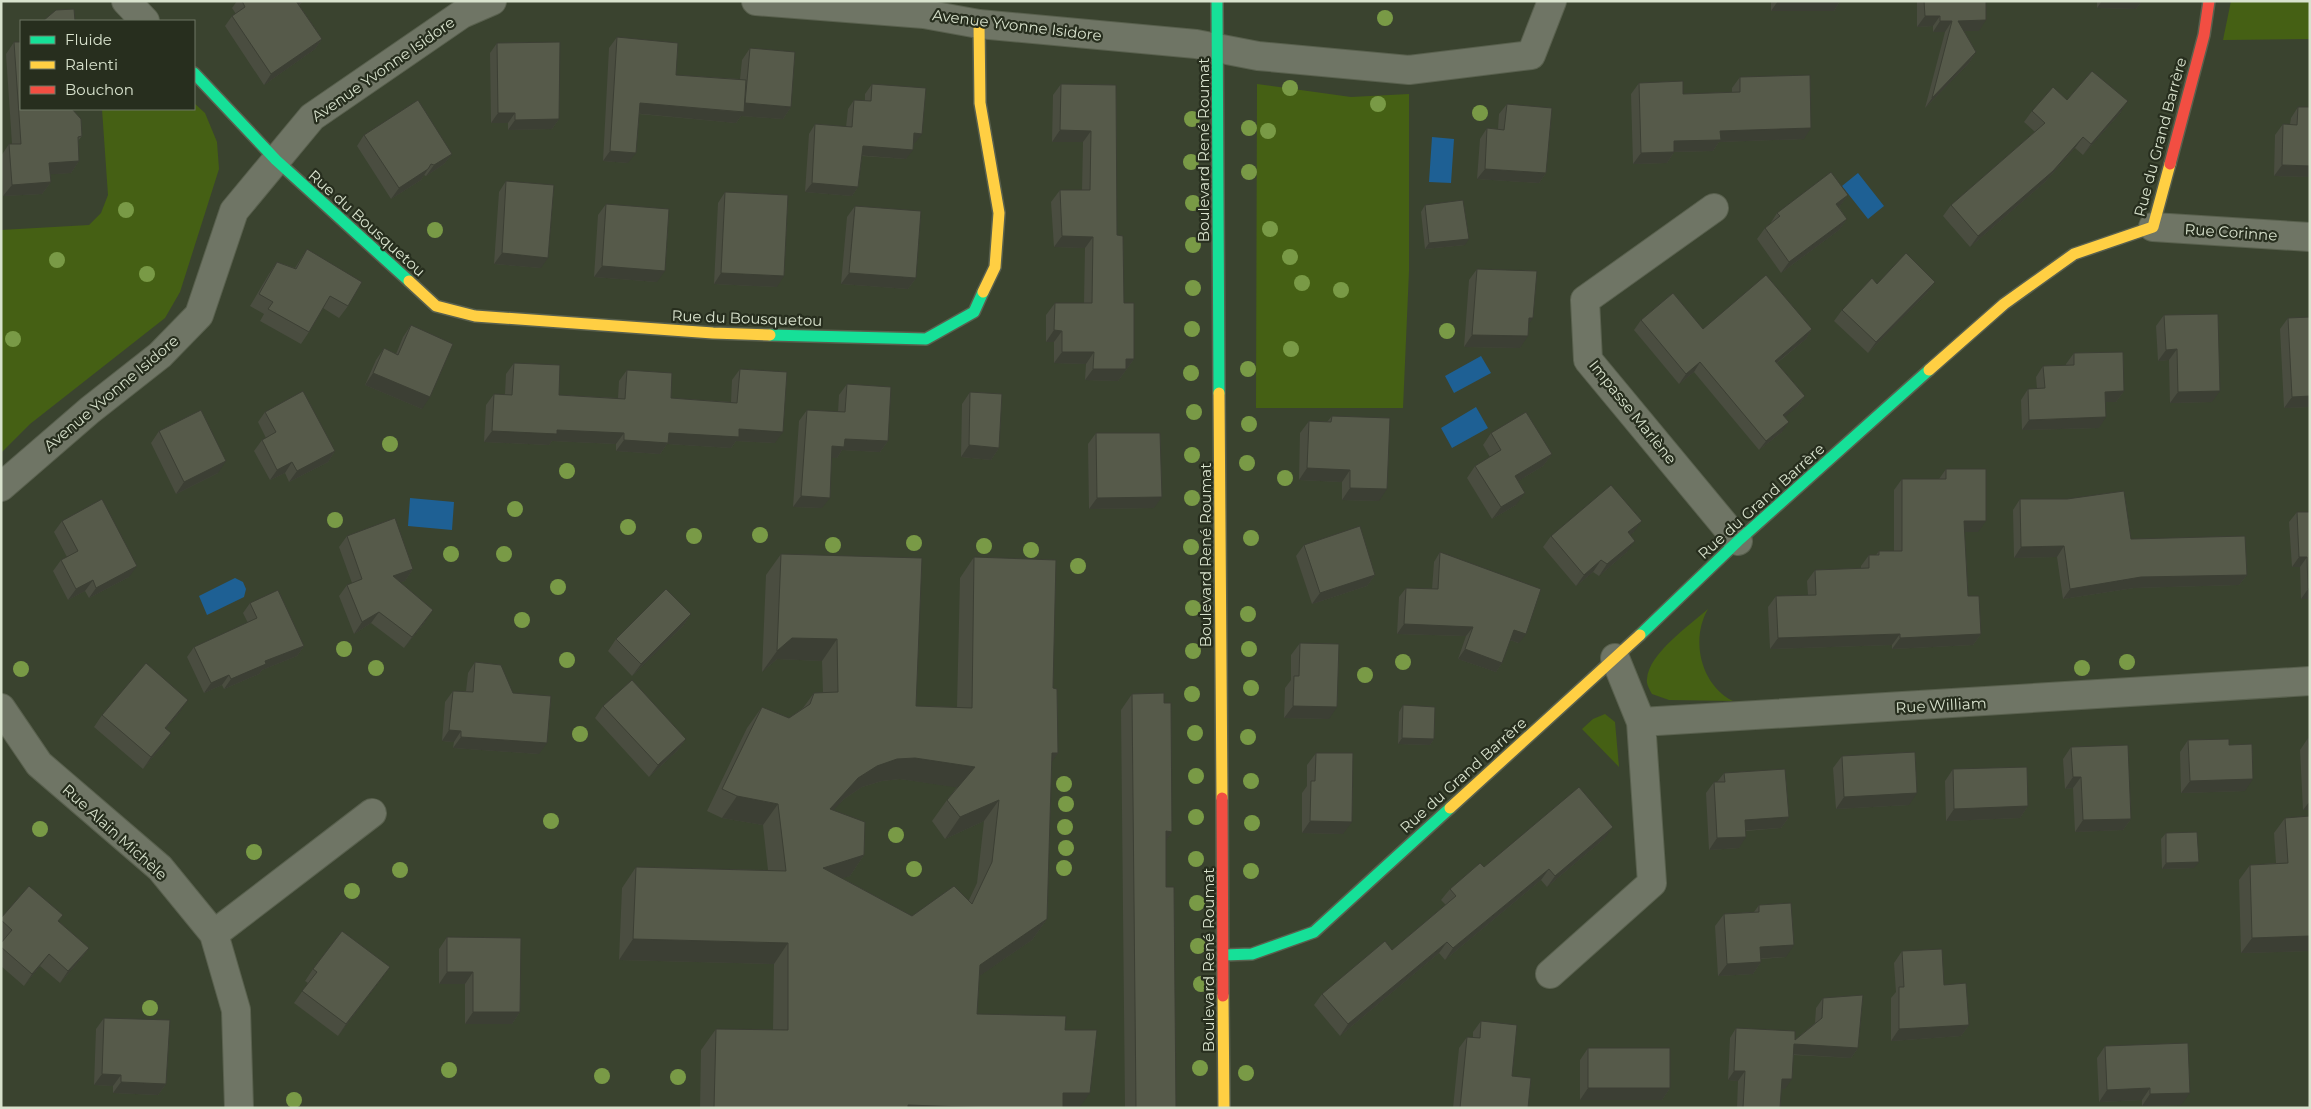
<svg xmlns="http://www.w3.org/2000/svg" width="2311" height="1109" font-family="Montserrat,sans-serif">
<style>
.green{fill:#456014}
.water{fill:#1e6094}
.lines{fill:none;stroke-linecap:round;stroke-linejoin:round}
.street-casing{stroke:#59604e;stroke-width:30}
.fast-casing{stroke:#59604e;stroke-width:14}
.slow-casing{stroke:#59604e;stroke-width:14}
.jam-casing{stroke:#59604e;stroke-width:14}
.street{stroke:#6f7565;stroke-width:28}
.fast{stroke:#16e098;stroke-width:11}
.slow{stroke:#ffcf43;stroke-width:11}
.jam{stroke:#f24e42;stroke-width:11}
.tree{fill:#799a46}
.wall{fill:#4a4d40;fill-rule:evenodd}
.shaded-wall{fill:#3c3f34}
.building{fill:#565a4a;stroke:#3c3f34;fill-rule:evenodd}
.labels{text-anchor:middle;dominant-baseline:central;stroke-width:4.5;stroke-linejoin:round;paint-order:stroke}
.street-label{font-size:15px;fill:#d8e2cd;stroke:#272e1e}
</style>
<rect width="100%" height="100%" fill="#3a432f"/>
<!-- green -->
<path class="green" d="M2231,1H2310V39L2223,40Z
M1257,84L1351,97L1409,94V271L1403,408H1256Z
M194,103L205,113L217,142L219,169L180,292L165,318L30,424L1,453V230L89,225L101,213L108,195L102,109H194Z
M1708,609C1690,640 1701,685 1733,701L1669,700L1652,694C1650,690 1646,684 1647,679C1649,653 1689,626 1708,609Z
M1605,714L1615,722L1619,767L1582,729L1593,719Z"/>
<!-- water -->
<path class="water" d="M1432,137L1454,139L1451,183L1429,182Z
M1858,173L1884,206L1868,219L1842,186Z
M1481,356L1491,373L1454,393L1445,376Z
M1476,407L1488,428L1452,448L1441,428Z
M410,498L454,502L452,530L408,526Z
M235,578L243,582L246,589L244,597L207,615L199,596Z"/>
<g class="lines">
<!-- street casing -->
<g class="street-casing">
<path id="street" d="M126,1L145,21
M756,1L924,14L979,24L1196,44L1258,56L1409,70L1531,55L1552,1
M1714,208L1585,300L1588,360L1738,541
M2153,227L2310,237
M1,487L90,410L160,355L199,315L234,211L312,117L462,14L492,1
M1,708L39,764L160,868L214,934L236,1010L239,1108
M1641,722L2310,681
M214,934L372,813
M1550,974L1652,883L1641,722L1615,658"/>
</g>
<!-- fast casing -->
<g class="fast-casing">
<path id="fast" d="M1217,1L1219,393
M194,73L276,160L409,281
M770,335L926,339L974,312L983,292
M1640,635L1738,541L1929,370
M1223,955L1252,954L1314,932L1450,808"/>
</g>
<!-- slow casing -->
<g class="slow-casing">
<path id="slow" d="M979,24L980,103L999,213L995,267L983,292
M409,281L436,306L475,316L713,333L770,335
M1929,370L2004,304L2074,254L2153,227L2170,164
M1219,393L1222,798
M1450,808L1640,635
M1223,996L1224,1108"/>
</g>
<!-- jam casing -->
<g class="jam-casing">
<path id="jam" d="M2170,164L2204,35L2209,1
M1222,798L1223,996"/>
</g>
<!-- street -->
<use href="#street" class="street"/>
<!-- fast -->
<use href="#fast" class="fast"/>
<!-- slow -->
<use href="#slow" class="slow"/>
<!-- jam -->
<use href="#jam" class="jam"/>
</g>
<!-- trees -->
<g class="tree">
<circle cx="1385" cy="18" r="8"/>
<circle cx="1290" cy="88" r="8"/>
<circle cx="1378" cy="104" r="8"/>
<circle cx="1480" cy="113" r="8"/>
<circle cx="1192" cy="119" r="8"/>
<circle cx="1249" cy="128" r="8"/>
<circle cx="1268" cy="131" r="8"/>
<circle cx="1191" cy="162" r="8"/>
<circle cx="1249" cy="172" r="8"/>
<circle cx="1193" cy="203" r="8"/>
<circle cx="126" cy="210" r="8"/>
<circle cx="1270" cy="229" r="8"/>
<circle cx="435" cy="230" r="8"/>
<circle cx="1193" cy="245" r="8"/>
<circle cx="1290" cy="257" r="8"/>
<circle cx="57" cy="260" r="8"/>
<circle cx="147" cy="274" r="8"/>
<circle cx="1302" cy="283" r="8"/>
<circle cx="1193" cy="288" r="8"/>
<circle cx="1341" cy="290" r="8"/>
<circle cx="1192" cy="329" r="8"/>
<circle cx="1447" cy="331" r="8"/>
<circle cx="13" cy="339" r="8"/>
<circle cx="1291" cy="349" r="8"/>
<circle cx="1248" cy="369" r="8"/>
<circle cx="1191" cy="373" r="8"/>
<circle cx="1194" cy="412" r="8"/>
<circle cx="1249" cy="424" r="8"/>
<circle cx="390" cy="444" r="8"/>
<circle cx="1192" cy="455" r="8"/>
<circle cx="1247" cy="463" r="8"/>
<circle cx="567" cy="471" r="8"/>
<circle cx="1285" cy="478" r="8"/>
<circle cx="1192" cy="498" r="8"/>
<circle cx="515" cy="509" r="8"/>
<circle cx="335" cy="520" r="8"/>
<circle cx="628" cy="527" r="8"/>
<circle cx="760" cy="535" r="8"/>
<circle cx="694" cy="536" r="8"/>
<circle cx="1251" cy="538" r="8"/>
<circle cx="914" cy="543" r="8"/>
<circle cx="833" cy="545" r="8"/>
<circle cx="984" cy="546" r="8"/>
<circle cx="1191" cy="547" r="8"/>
<circle cx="1031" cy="550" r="8"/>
<circle cx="451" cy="554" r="8"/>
<circle cx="504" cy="554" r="8"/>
<circle cx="1078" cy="566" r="8"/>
<circle cx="558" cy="587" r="8"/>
<circle cx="1193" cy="608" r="8"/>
<circle cx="1248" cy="614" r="8"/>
<circle cx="522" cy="620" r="8"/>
<circle cx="344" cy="649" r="8"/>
<circle cx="1249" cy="649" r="8"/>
<circle cx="1193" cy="651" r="8"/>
<circle cx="567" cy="660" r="8"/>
<circle cx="1403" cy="662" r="8"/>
<circle cx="2127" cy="662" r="8"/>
<circle cx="376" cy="668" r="8"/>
<circle cx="2082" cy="668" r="8"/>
<circle cx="21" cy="669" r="8"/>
<circle cx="1365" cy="675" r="8"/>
<circle cx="1251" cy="688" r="8"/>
<circle cx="1192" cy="694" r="8"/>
<circle cx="1195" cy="733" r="8"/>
<circle cx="580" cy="734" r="8"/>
<circle cx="1248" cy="737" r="8"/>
<circle cx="1196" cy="776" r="8"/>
<circle cx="1251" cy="781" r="8"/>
<circle cx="1064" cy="784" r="8"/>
<circle cx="1066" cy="804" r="8"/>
<circle cx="1196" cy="817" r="8"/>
<circle cx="551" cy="821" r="8"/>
<circle cx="1252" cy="823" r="8"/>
<circle cx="1065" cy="827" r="8"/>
<circle cx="40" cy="829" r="8"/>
<circle cx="896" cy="835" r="8"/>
<circle cx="1066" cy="848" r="8"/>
<circle cx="254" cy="852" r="8"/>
<circle cx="1196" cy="859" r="8"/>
<circle cx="1064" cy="868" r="8"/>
<circle cx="914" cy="869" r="8"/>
<circle cx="400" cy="870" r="8"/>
<circle cx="1251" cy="871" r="8"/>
<circle cx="352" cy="891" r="8"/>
<circle cx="1197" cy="903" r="8"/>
<circle cx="1198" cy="946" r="8"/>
<circle cx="1201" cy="984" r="8"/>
<circle cx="150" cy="1008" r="8"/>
<circle cx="1200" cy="1068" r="8"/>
<circle cx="449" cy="1070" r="8"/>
<circle cx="1246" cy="1073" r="8"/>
<circle cx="602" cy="1076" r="8"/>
<circle cx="678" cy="1077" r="8"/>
<circle cx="294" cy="1100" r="8"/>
</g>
<!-- wall -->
<path class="wall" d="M237,1H304L299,5L322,39L315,49L264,85L225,26L232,16L236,14L232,8Z
M1771,1H1840L1834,11H1771Z
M1917,1H1986L1979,31H1964L1976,52L1969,63L1925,108L1945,32H1933V26L1917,27Z
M2097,1H2142L2136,9L2097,8Z
M617,37L676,75L740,79L742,60L750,48L791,107L783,119L741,116L736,123L639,114L628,163L603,161L609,48Z
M14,42L82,136L78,141L79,161L71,173L50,174L51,182L42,194L3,196L1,156L9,144H12L6,54Z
M497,43L559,119L552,129L508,130V123H491L490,53Z
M1740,77L1804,139L1719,142L1713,151L1674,152L1667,163L1633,164L1631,94L1639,83L1683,94L1732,92V88Z
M872,84L915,143H913L906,159L862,156L858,187L852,196L805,192L809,134L815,124L846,127L848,109L854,100L865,101V94Z
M1061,84L1116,85L1117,235L1124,303L1134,359L1118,381L1085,380L1086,364L1054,363V342H1046V315L1055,303H1084L1085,248L1054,247L1051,202L1060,190H1082L1083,142H1052L1053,95Z
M2067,100L2121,112L2083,155L2075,148L2045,182L1970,247L1943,216L1951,205L2035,132L2024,122L2032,111Z
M1507,104L1546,173L1539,183L1477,179L1480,139L1487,128L1498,129L1499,114Z
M2298,107H2310V177L2274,176L2275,135L2283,124H2290L2291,118Z
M364,135L452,154L444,164L426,176L424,175L421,180L391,199L357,146Z
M506,181L541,268L494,264L499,192Z
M725,192L777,287L714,284L718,203Z
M1848,195L1839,207L1847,219L1839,230L1781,273L1757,239L1765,228L1770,224L1777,213Z
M606,204L657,282L594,277L598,215Z
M1425,205L1465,245L1425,249L1421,212Z
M855,206L916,278L908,289L841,284L847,217Z
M307,249L348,306L339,318L323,308L309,332L301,344L260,321L264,314L250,306L269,274L277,262L295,268Z
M1477,269L1529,325L1520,348L1464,347L1469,280Z
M1935,282L1927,293L1868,353L1834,321L1842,310L1877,284Z
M2164,315L2212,402L2170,403L2169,360L2158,361L2156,326Z
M2288,318L2310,407L2284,408L2280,329Z
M1641,320L1703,329H1812L1806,339L1777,363L1805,396L1798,406L1784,417L1782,432L1759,450L1694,372L1679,384L1634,330Z
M411,325L422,409L365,385L376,360L384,348L396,354L403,337Z
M2074,353L2124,391L2116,402H2106L2099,428L2022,430L2021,400L2028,389H2037L2036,377L2043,366L2066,365V364Z
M514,363L559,395L618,398L619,381L627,370L671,398L731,402L732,380L740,369L775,443L736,441L731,448L667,444L660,454L616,451V444L552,441L549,445L484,442L486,405L494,394H505L506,374Z
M847,384L888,441L880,452L842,450L837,458L832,457L822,508L793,507L799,421L807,410L838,412L839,395Z
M970,392L999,448L991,460L961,457L962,404Z
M265,412L335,451L328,462L289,482L285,473L270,480L254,451L262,440L266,438L258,422Z
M1332,416L1379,501L1342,500V482L1299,480L1300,433L1309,421L1327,422Z
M159,431L218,473L176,494L151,443Z
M1096,433L1154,508L1089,509L1088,444Z
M1491,433L1552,454L1543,466L1518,481L1516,505L1492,519L1467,478L1475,466L1490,457L1483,445Z
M1946,469L1978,532H1964L1968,596L1981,634L1973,645L1892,649V645L1770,649L1768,607L1776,596L1808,595L1807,581L1815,570L1861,568V566L1869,555H1876L1879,551H1894V490L1902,479H1939Z
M2020,499L2131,539L2247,575L2239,585L2134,588L2063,599L2057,557L2014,558L2013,510Z
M2297,512H2310V599H2301L2300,567H2292L2289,522Z
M62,521L129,577L89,598L85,591L68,600L53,571L61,560L67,557L54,532Z
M1634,532L1630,535L1627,552L1599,576L1593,572L1576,586L1543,547L1551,536Z
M347,536L413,569L405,581L400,582L425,622L404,648L371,623L354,634L339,596L347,585L352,583L339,547Z
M1304,545L1375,575L1367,586L1312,604L1296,556Z
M1440,552L1519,643L1510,640L1502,663L1496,672L1458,659L1466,636L1397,634L1399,597L1406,588L1432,589L1434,562Z
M781,554L916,706L957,707L960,578L974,557L1053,688L1058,753L1051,762L1047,919L1032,940L979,976L977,1014L1065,1030L1079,1108H700L701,1050L716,1029L773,1030L774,964L619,960L622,888L636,867L768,870L763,825L722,818L707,811L747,728L762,707L789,718L803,708L814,693H823L822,661L777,659L762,672L766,575ZM900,779L957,787L947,800L932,821L945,839L984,821L977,883L969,900L912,916L842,878L850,876L864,855L833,810L844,799L862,787L882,781Z
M250,603L304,646L297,656L262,670L259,674L224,689L222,685L204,693L187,657L194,647L248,623L243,613Z
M691,614L683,626L632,676L608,651L616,639Z
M1300,643L1329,719L1284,718L1285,688L1291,680V655Z
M475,662L539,754L453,748L454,742L442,741L445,702L453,691H466L468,673Z
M1132,694L1172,832L1166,840V887L1176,1108H1125L1121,710Z
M1403,705L1434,739L1430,745L1398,744L1399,712Z
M603,706L686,739L677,751L649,777L595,718Z
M180,712L166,728L163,745L143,769L94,727L102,715Z
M2308,738H2310V810H2303L2300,750Z
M2188,740L2229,745L2245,791L2181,793L2180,752Z
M2071,747L2131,819L2123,830L2075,832L2073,788L2065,789L2063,759Z
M1316,753L1343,834L1302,833V793L1307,786V765Z
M1842,756L1909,805L1836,809L1833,768Z
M1953,769L2028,806L2020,818L1946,821L1945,781Z
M1724,773L1789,817L1781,828L1746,831L1739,848L1709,850L1706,793L1714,782H1717Z
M2285,818L2310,951L2241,953L2239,880L2250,865L2276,863L2274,833Z
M2166,833L2194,868L2162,869L2161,839Z
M1605,838L1547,887L1541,880L1445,960L1439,953L1340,1036L1314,1005L1322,994L1392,950L1446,905L1441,900L1450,889L1484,867Z
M1759,905L1786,957L1761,959V962L1753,974L1718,976L1715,926L1724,914L1754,912Z
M1,918L58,921L89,948L80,960L60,983L40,966L24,986L1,966V943L3,941L1,940Z
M447,937L520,1012L512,1024H465V984H439V949Z
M1902,951L1944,985L1969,1025L1961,1036L1891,1041V998L1896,992L1894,963Z
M390,967L338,1036L294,1003L308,983L305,981L313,969Z
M1823,998L1858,1048L1851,1058L1794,1055L1785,1089H1781L1780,1108H1737L1738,1081L1728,1080L1730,1038L1736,1028L1795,1040L1815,1023L1816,1008Z
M104,1018L166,1084L158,1095L113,1093V1086L94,1085L96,1029Z
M1481,1021L1528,1108H1453L1459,1048L1467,1037H1473V1032Z
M2105,1046L2181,1105L2142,1106V1100L2099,1102L2097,1058Z
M1588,1048L1670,1088L1662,1100H1580V1060Z"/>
<!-- shaded-wall -->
<path class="shaded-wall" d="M296,1H304L289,11Z
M1778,1H1840L1834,11H1771Z
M2102,1H2142L2136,9L2097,8Z
M1925,16H1940L1933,26L1917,27Z
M1986,20L1979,31H1950L1958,21Z
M1940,21H1952L1945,32H1933Z
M322,39L315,49L264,85L271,74Z
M1976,52L1969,63L1925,108L1932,98Z
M2128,101L2121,112L2083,155L2091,144Z
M640,103L739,112L745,103L791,107L783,119L741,116L736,123L632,113Z
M498,113H515L508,123H491Z
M559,119L552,129L508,130L515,120Z
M1811,128L1804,139L1719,142L1713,151L1667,152L1674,141L1720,131Z
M1060,130L1091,131L1083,142H1052Z
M914,133L922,134L915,143H907Z
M2083,137L2075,148L2045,182L1970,247L1978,236Z
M863,146L913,150L906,159L856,155Z
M610,151L636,153L628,163L603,161Z
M1674,152L1667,163L1633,164L1641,153Z
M452,154L444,164L426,176L434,165Z
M79,161L71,173L41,175L49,163Z
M2282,165L2310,166V177L2274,176Z
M428,169L421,180L391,199L399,188Z
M1485,169L1546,173L1539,183L1477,179Z
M51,182L42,194L3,196L12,185Z
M812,183L858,187L852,196L805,192Z
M1848,195L1840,206L1828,215L1836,204Z
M1847,219L1839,230L1781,273L1789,262Z
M1062,236L1093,237L1085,248L1054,247Z
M1469,239L1465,245L1425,249L1429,243Z
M502,253L548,258L541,268L494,264Z
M602,266L665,271L657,282L594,277Z
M721,273L784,276L777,287L714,284Z
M849,273L916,278L908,289L841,284Z
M1935,282L1927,293L1868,353L1876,342Z
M1529,318H1533L1525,330Z
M1812,329L1806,339L1768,370L1775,361Z
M1054,330L1062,331L1054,342H1046Z
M1472,335L1528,336L1520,348L1464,347Z
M2177,349L2169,360L2158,361L2166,350Z
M1062,352H1094L1086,364L1054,363Z
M1126,359H1134L1118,381L1085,380L1093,369Z
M1700,362L1694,372L1679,384L1686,374Z
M373,373L430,397L422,409L365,385Z
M2124,391L2116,402H2098L2105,392Z
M2220,391L2212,402L2170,403L2178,392Z
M1805,396L1798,406L1776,425L1783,415Z
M2310,396V407L2284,408L2292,397Z
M2106,417L2099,428L2022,430L2029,420Z
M1789,422L1782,432L1759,450L1766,441Z
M739,429L783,432L775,443L736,441L731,448L667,444L660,454L616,451L624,440L669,433Z
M557,430L624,433L616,444L552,441L549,445L484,442L492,431Z
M845,439L888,441L880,452L842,450L837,458L825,457L832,446Z
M969,445L999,448L991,460L961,457Z
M335,451L328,462L289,482L297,471Z
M1552,454L1543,466L1507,488L1515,476Z
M226,461L218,473L176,494L184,482Z
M292,462L285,473L270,480L277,470Z
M1307,468L1350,470L1342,482L1299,480Z
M1350,488L1387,489L1379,501L1342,500Z
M1525,493L1516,505L1492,519L1501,507Z
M801,496L830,498L822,508L793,507Z
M1162,497L1154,508L1089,509L1097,498Z
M1642,521L1634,532L1620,544L1628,532Z
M1964,521H1986L1978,532H1956Z
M1635,541L1627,552L1599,576L1607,564Z
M2064,546L2057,557L2014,558L2021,547Z
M2299,557H2307L2300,567H2292Z
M1601,560L1593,572L1576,586L1584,575Z
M137,566L129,577L89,598L96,588Z
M413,569L405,581L385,587L393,576Z
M1375,575L1367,586L1312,604L1320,593Z
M2247,575L2239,585L2134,588L2063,599L2070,589L2141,577Z
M93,580L85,591L68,600L76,589Z
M2308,589H2310V599H2301Z
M433,610L425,622L404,648L412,637Z
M379,612L371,623L354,634L362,622Z
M691,614L683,626L632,676L641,664Z
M1404,624L1473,627L1466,636L1397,634Z
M1514,630L1526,634L1519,643L1507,639Z
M1900,634L1892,645L1770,649L1778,638Z
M1981,634L1973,645L1892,649L1900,638Z
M792,638L837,639L822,661L777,659L762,672L777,651Z
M304,646L297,656L262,670L259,674L224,689L231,679L265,661Z
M1465,649L1502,663L1496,672L1458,659Z
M229,675L222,685L204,693L211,683Z
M188,700L180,712L157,739L165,728Z
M1293,706L1337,707L1329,719L1284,718Z
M449,730L461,731L454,742L442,741Z
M171,733L163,745L143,769L151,757Z
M461,737L547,743L539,754L453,748Z
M1402,738L1434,739L1430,745L1398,744Z
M686,739L677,751L649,777L658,765Z
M1052,753H1058L1043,775Z
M915,758L975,767L960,788L900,779L882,781L862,787L844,799L815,831L830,809L858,778L877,766L897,759Z
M2073,777H2081L2073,788L2065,789Z
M2253,779L2245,791L2181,793L2190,781Z
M1917,793L1909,805L1836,809L1844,797Z
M737,796L778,804L763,825L722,818Z
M999,800L984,821L945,839L960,817Z
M2310,801V810H2303Z
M2028,806L2020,818L1946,821L1954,809Z
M1789,817L1781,828L1737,831L1745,820Z
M2131,819L2123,830L2075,832L2083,820Z
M1310,821L1352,822L1343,834L1302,833Z
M1613,827L1605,838L1547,887L1555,876Z
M1166,831L1172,832L1161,848Z
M1746,837L1739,848L1709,850L1717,838Z
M864,855L850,876L808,889L823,868Z
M2199,862L2194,868L2162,869L2166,863Z
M1549,869L1541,880L1445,960L1453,948Z
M1047,919L1032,940L965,986L980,965Z
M2310,936V951L2241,953L2252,938Z
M633,939L788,943L774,964L619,960Z
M1447,942L1439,953L1340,1036L1348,1024Z
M1794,945L1786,957L1751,959L1760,947Z
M89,948L80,960L60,983L68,971Z
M49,954L40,966L24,986L32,974Z
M1761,962L1753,974L1718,976L1727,964Z
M390,967L381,979L338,1036L346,1024Z
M447,972H473L465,984H439Z
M473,1012H520L512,1024H465Z
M1969,1025L1961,1036L1891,1041L1899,1029Z
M1794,1044L1858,1048L1851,1058L1787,1054Z
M1734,1071H1745L1738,1081L1728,1080Z
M102,1074L121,1075L113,1086L94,1085Z
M1782,1079H1792L1785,1089H1775Z
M121,1082L166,1084L158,1095L113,1093Z
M1588,1088H1670L1662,1100H1580Z
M2150,1088L2142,1100L2099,1102L2107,1090Z
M1063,1093H1090L1079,1108H1052Z
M2190,1093L2181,1105L2142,1106L2150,1094Z
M908,1105L994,1108H906Z"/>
<!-- building -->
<path class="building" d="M242,1H296L322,39L271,74L232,16L245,7Z
M1924,1H1986V20L1958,21L1976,52L1932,98L1952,21H1940V16H1925Z
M74,9L75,21H43L56,10Z
M617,37L678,43L676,75L746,80L744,112L640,103L636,153L610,151Z
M14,42H21V109H72L81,119L82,136L78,137L79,161L49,163L51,182L12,185L9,144H21Z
M560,42L559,119L515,120V113H498L497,43Z
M750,48L795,52L791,107L745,103Z
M2092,71L2128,101L2091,144L2083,137L2053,171L1978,236L1951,205L2045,123L2032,111L2053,87L2067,100Z
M1810,75L1811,128L1720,131L1721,140L1674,141V152L1641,153L1639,83L1683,81V94L1740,92V77Z
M872,84L926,88L922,134L914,133L913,150L863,146L858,187L812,183L815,124L852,127L854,100L871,101Z
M1061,84L1116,85L1117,235L1123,236L1124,303H1134V359H1126V369H1093L1094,352H1062V331L1054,330L1055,303H1092L1093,237L1062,236L1060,190H1090L1091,131L1060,130Z
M418,100L452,154L434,165L431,164L428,169L399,188L364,135Z
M1507,104L1552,108L1546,173L1485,169L1487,128L1504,130Z
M2298,107H2310V166L2282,165L2283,124L2297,125Z
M1831,172L1848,195L1836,204L1847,219L1789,262L1765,228L1780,216L1777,213Z
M506,181L554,185L548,258L502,253Z
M725,192L788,195L784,276L721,273Z
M1463,200L1469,239L1429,243L1425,205Z
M606,204L669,209L665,271L602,266Z
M855,206L921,211L916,278L849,273Z
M307,249L362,282L348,306L330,296L309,332L268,309L273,302L259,294L277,262L296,269Z
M1906,253L1935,282L1876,342L1842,310L1872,278L1877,284Z
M1477,269L1537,271L1533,318H1529L1528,336L1472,335Z
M1766,275L1812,329L1775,361L1805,396L1783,415L1789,422L1766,441L1700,362L1686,374L1641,320L1673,293L1703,329Z
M2218,314L2220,391L2178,392L2177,349L2166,350L2164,315Z
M2310,317V396L2292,397L2288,318Z
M411,325L453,344L430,397L373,373L384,348L398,355Z
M2123,352L2124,391L2105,392L2106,417L2029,420L2028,389L2045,388L2043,366L2074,365V353Z
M514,363L560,365L559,395L625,399L627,370L672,373L671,398L737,403L740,369L787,372L783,432L739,429V437L669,433L668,443L624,440V433L557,430V434L492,431L494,394L512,395Z
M847,384L891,387L888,441L845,439L844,447L832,446L830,498L801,496L807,410L845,412Z
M303,391L335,451L297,471L292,462L277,470L262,440L276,432L265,412Z
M970,392L1002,394L999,448L969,445Z
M201,410L226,461L184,482L159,431Z
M1526,412L1552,454L1515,476L1525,493L1501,507L1475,466L1501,450L1491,433Z
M1332,416L1390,418L1387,489L1350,488V470L1307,468L1309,421L1331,422Z
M1096,433H1160L1162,497L1097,498Z
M1946,469H1986V521H1964L1968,596H1979L1981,634L1900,638V634L1778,638L1776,596L1816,595L1815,570L1869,568V555H1879V551H1902V479H1946Z
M1611,485L1642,521L1628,532L1635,541L1607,564L1601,560L1584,575L1551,536Z
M2124,491L2131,539L2245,536L2247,575L2141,577L2070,589L2064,546L2021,547L2020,499H2067Z
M102,499L137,566L96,588L93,580L76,589L61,560L78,551L62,521Z
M2297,512H2310V589H2308L2307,557H2299Z
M395,518L413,569L393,576L433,610L412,637L379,612L362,622L347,585L362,579L347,536Z
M1360,526L1375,575L1320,593L1304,545Z
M1440,552L1541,589L1526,634L1514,630L1502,663L1465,649L1473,627L1404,624L1406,588L1438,589Z
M781,554L922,558L916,706L972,708L974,557L1056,560L1053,688L1057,689L1058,753H1052L1047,919L980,965L977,1014L1066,1016L1065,1030H1097L1090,1093H1063V1108H994L908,1105V1108H714L716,1029L788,1030V943L633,939L636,867L786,871L778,804L737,796L722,789L762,707L789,718L810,704L814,693L838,692L837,639L792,638L777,651ZM915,758L975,767L947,800L960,817L999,800L992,862L972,904L954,886L912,916L823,868L864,855L865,822L830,809L858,778L877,766L897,759Z
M666,589L691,614L641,664L616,639Z
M278,590L304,646L265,661L266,664L231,679L229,675L211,683L194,647L257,618L250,603Z
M1300,643L1339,644L1337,707L1293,706L1294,676H1299Z
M475,662L501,665L513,693L551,696L547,743L461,737V731L449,730L453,691L473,692Z
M146,663L188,700L165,728L171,733L151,757L102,715Z
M632,680L686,739L658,765L603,706Z
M1164,693V703H1171L1172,832L1166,831V887H1174L1176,1108H1136L1132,694Z
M1403,705L1435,707L1434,739L1402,738Z
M2308,738H2310V766Z
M2229,739V745L2252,744L2253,779L2190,781L2188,740Z
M2128,745L2131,819L2083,820L2081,777H2073L2071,747Z
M1915,752L1917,793L1844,797L1842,756Z
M1316,753H1353L1352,822L1310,821L1311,781H1315Z
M2027,767L2028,806L1954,809L1953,769Z
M1785,769L1789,817L1745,820L1746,837L1717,838L1714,782H1725L1724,773Z
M1579,787L1613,827L1555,876L1549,869L1453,948L1447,942L1348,1024L1322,994L1385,941L1392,950L1456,896L1450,889L1480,863L1484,867Z
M2310,816V936L2252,938L2250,865L2288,863L2285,818Z
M2197,832L2199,862L2166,863V833Z
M29,886L63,915L58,921L89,948L68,971L49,954L32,974L1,947V943L12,930L1,920V918Z
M1791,903L1794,945L1760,947L1761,962L1727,964L1724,914L1759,912V905Z
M342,931L390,967L346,1024L302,991L317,972L313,969Z
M447,937L521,938L520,1012H473V972H447Z
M1942,949L1944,985L1966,983L1969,1025L1899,1029V987H1904L1902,951Z
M1863,995L1858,1048L1794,1044L1792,1079H1782L1780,1108H1743L1745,1071H1734L1736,1028L1795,1031V1040L1822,1018L1823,998Z
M104,1018L170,1020L166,1084L121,1082V1075L102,1074Z
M1481,1021L1517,1025L1512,1076L1531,1078L1528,1108H1460L1467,1037L1480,1038Z
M2188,1043L2190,1093L2150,1094V1088L2107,1090L2105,1046Z
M1588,1048H1670V1088H1588Z"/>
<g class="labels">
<!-- street labels -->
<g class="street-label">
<text transform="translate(1017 25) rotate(7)">Avenue Yvonne Isidore</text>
<text transform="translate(383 69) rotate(-35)">Avenue Yvonne Isidore</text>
<text transform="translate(2160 137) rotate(-75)">Rue du Grand Barrère</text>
<text transform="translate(1203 150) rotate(-90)">Boulevard René Roumat</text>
<text transform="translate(367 223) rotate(42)">Rue du Bousquetou</text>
<text transform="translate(2231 232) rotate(4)">Rue Corinne</text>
<text transform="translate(747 318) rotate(2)">Rue du Bousquetou</text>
<text transform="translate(111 393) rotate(-40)">Avenue Yvonne Isidore</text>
<text transform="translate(1633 412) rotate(51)">Impasse Marlène</text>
<text transform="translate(1761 501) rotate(-42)">Rue du Grand Barrère</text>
<text transform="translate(1205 555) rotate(-90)">Boulevard René Roumat</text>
<text transform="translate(1941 705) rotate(-3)">Rue William</text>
<text transform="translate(1463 775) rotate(-42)">Rue du Grand Barrère</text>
<text transform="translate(115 832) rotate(42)">Rue Alain Michèle</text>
<text transform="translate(1208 960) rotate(-90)">Boulevard René Roumat</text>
</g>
</g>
<!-- border -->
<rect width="2311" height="1109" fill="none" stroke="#d8e2cd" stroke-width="5"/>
<!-- legend -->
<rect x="20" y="20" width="175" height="90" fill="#272e1e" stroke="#6e7664"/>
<rect x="30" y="36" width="25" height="8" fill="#16e098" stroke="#6e7664"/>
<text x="65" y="45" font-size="15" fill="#d8e2cd">Fluide</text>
<rect x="30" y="61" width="25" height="8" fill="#ffcf43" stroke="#6e7664"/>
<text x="65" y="70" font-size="15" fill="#d8e2cd">Ralenti</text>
<rect x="30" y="86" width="25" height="8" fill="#f24e42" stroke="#6e7664"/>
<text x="65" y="95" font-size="15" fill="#d8e2cd">Bouchon</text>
</svg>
